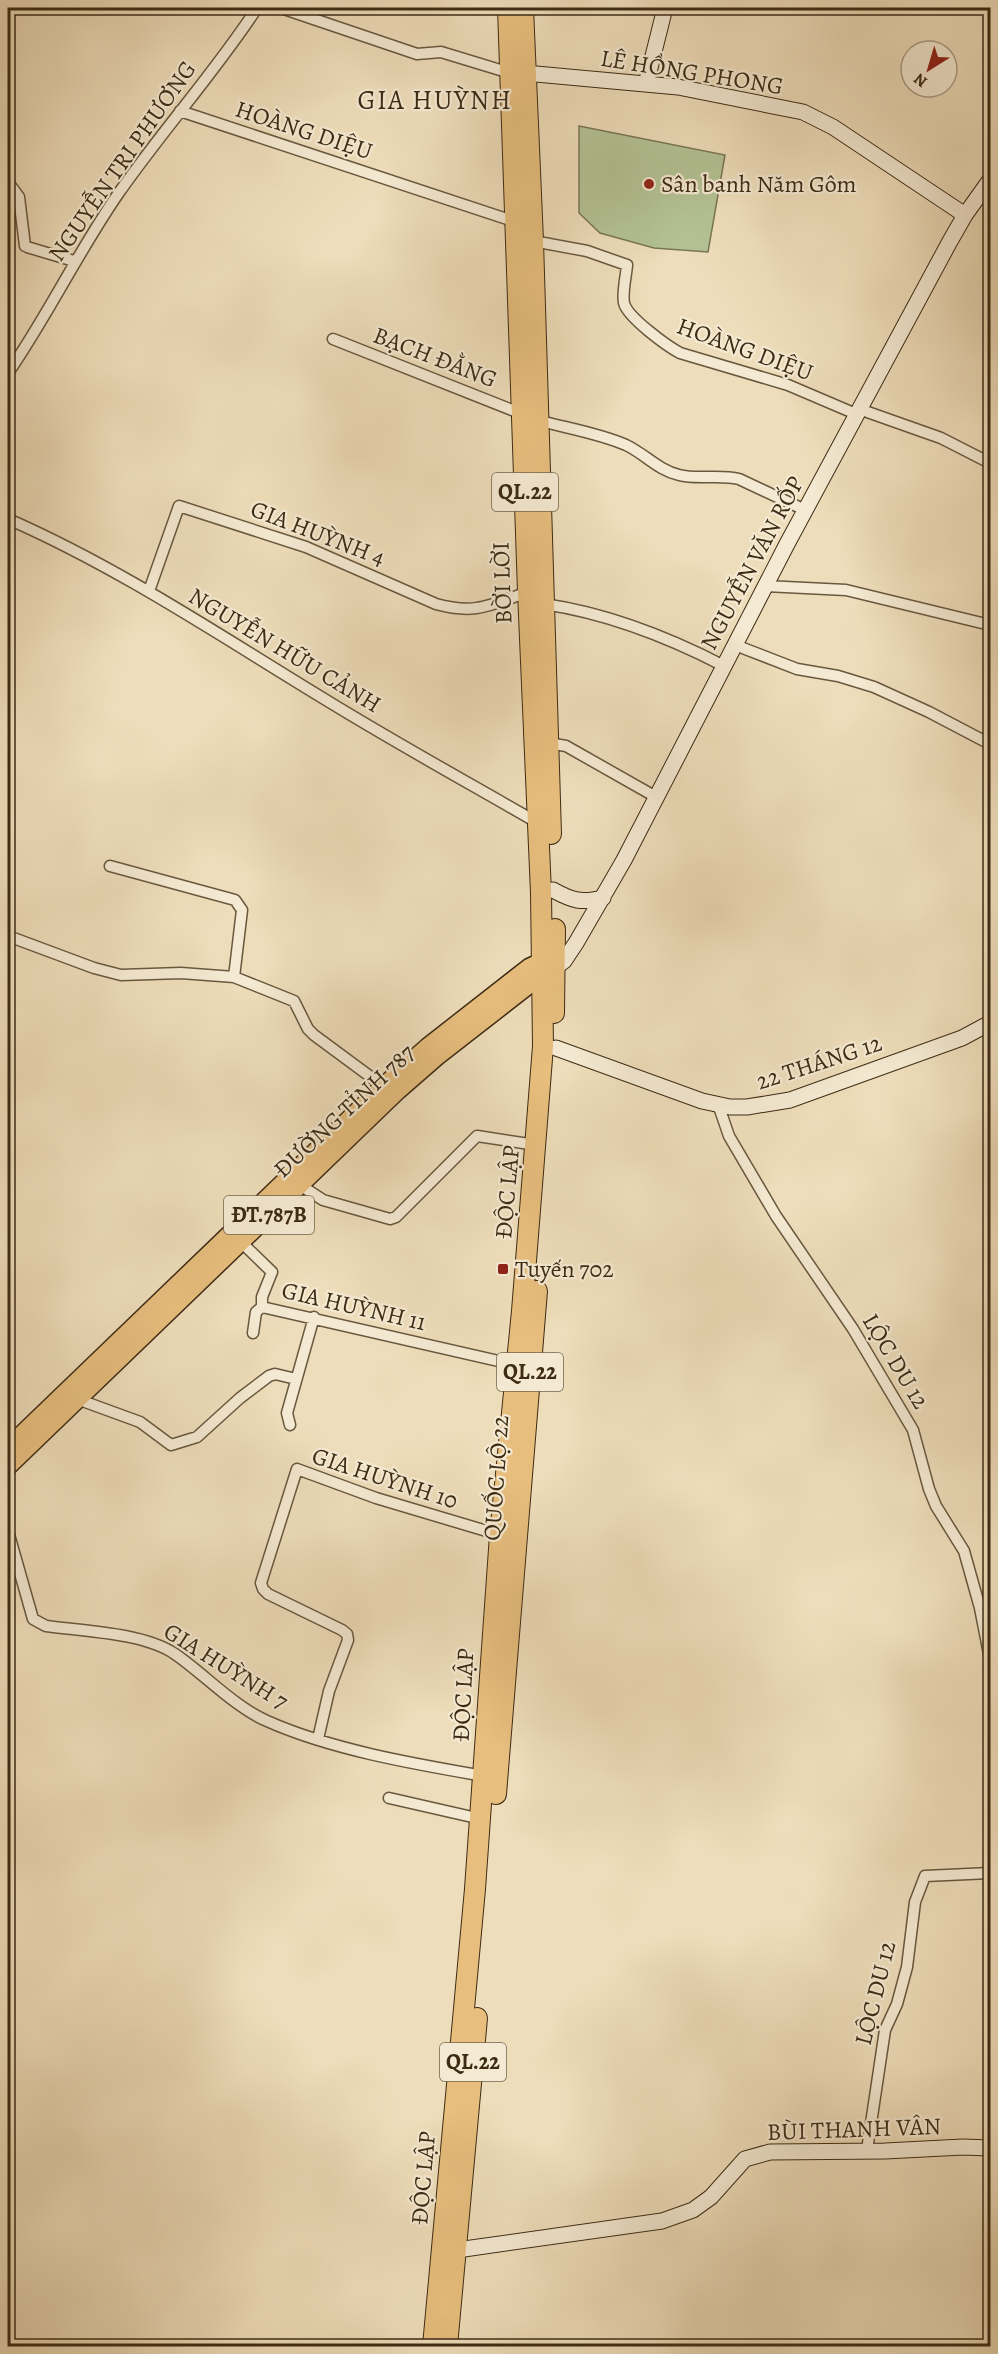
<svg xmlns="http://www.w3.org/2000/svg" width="998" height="2354" font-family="Alegreya,serif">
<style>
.garden{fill:#b3c294;stroke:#787654;stroke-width:1.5}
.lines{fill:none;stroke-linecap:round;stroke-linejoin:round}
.street-casing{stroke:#69583e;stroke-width:13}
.secondary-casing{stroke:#3d2b14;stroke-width:17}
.primary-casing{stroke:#3d2b14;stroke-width:19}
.highway-casing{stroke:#3d2b14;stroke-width:22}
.street{stroke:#f4e9d2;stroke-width:10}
.secondary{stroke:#f4e9d2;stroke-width:15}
.primary{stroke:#e7be7d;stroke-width:16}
.highway{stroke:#e7be7d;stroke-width:20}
.poi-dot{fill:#8f2418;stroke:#f4e9d2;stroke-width:2}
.labels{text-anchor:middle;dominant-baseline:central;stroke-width:4.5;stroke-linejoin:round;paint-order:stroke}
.shield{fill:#f4e9d2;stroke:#74644d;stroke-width:1.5}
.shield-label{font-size:22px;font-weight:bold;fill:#3d2b14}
.street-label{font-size:24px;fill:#3d2b14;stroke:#f4e9d2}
.poi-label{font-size:24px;fill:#3d2b14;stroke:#f4e9d2;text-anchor:start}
.quarter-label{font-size:27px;letter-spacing:1.5px;fill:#3d2b14;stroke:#f4e9d2}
</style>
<rect width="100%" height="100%" fill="#eeddba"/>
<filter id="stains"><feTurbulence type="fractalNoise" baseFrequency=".00333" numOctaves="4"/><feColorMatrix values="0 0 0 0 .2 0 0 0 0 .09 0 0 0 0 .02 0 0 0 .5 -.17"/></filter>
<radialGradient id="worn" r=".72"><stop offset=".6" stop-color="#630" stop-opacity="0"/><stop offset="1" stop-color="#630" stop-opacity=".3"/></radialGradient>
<!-- garden -->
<path class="garden" d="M579,126L725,155L708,252L654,248L600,233L579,213Z"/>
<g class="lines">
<!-- street casing -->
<g class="street-casing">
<path id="street" d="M281,8L417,54L441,52L510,73
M180,111L516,222
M8,182L19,197L25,246
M533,241L587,251L627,265C626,277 622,292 624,303C627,317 667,346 680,353L788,385L856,414
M27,247L74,261
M333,339L522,414
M8,373C48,315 78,252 118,194C162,131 215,72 257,8
M859,409L941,438L990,463
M537,420C566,428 599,433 626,445C645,454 658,470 679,475C698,480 719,474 739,479L805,510
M8,519C120,568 222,637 326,700C396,743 467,782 538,823
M765,586L846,590L990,625
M149,591L179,506L306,547L436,604C476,615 490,605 528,592
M544,604C606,613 668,637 724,666
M735,645L797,669L838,676L874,687L929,712L990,744
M548,743L566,746L656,797
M110,866L235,900L242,910L234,977
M8,936L94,968L121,975L181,973L234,977L294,1001L308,1029L314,1035L383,1086
M718,1104L729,1136L776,1216L853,1329L913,1430L929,1489L936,1506L964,1551L980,1608L990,1659
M300,1185L323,1200L390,1219L396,1217L477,1136L536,1145
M241,1242L272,1272L262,1297V1307
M262,1307L516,1365
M253,1333L256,1312L262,1307
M77,1399L140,1422L171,1445L197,1437L240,1398L269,1376L275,1374L296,1379
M290,1425L287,1413L314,1317
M8,1531L33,1619L46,1626C84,1631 144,1633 175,1654C204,1674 236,1708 267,1721C332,1750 415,1764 484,1776
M990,1674V1696
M318,1739L329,1691L348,1640L347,1634L342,1630L268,1594L263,1589L261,1583L297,1469L376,1498L500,1535
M389,1798L481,1819
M867,2150L885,2030L897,2004L907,1967L915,1902L925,1876L990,1873"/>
</g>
<!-- secondary casing -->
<g class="secondary-casing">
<path id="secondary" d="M525,73L678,87L803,112L833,127L965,215
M646,84L665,8
M553,890C573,901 581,903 603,898
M556,967L564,961L576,943L624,860L787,544L949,243L965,215L990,180
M556,1048L702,1101L730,1107H747L790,1100L962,1038L990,1023
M457,2250L662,2221L693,2210L711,2197L745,2159L770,2152L885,2151L963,2147L990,2148"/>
</g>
<!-- primary casing -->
<g class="primary-casing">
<path id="primary" d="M8,1447L383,1086L428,1046L529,967L542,961
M8,1467L398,1091L437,1057L541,976"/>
</g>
<!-- highway casing -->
<g class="highway-casing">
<path id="highway" d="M523,8L533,241L551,834
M554,1013L555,929
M496,1794L537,1291
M433,2346L475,1889L500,1535L522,1311L543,1046L541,893L528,592L508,8
M447,2346L477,2018"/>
</g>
<!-- street -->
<use href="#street" class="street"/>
<!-- secondary -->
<use href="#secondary" class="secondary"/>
<!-- primary -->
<use href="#primary" class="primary"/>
<!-- highway -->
<use href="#highway" class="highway"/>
</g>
<!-- markers -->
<g class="poi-dot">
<circle cx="649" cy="184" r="6"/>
<rect x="497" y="1263" width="12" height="12" rx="3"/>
</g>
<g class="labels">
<!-- shield labels -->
<g class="shield">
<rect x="492" y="473" width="66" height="38" rx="4.5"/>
<rect x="224" y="1196" width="90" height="38" rx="4.5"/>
<rect x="497" y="1353" width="66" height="38" rx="4.5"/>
<rect x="440" y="2043" width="66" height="38" rx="4.5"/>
</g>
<g class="shield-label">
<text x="525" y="492">QL.22</text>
<text x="269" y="1215">ĐT.787B</text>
<text x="530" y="1372">QL.22</text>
<text x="473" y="2062">QL.22</text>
</g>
<!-- street labels -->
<g class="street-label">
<text transform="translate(692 72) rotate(9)">LÊ HỒNG PHONG</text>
<text transform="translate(304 130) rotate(18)">HOÀNG DIỆU</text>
<text transform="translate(122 161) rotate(-55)">NGUYỄN TRI PHƯƠNG</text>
<text transform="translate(745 349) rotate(20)">HOÀNG DIỆU</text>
<text transform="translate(435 357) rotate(21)">BẠCH ĐẰNG</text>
<text transform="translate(318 533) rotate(21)">GIA HUỲNH 4</text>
<text transform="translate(752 563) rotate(-62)">NGUYỄN VĂN RỐP</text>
<text transform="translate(502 583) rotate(-92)">BỜI LỜI</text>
<text transform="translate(285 650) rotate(31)">NGUYỄN HỮU CẢNH</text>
<text transform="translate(819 1062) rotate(-18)">22 THÁNG 12</text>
<text transform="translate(344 1111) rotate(-43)">ĐƯỜNG TỈNH 787</text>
<text transform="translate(507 1192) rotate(-85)">ĐỘC LẬP</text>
<text transform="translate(354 1306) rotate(13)">GIA HUỲNH 11</text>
<text transform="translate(896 1361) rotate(59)">LỘC DU 12</text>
<text transform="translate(385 1478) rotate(18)">GIA HUỲNH 10</text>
<text transform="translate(496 1478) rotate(-86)">QUỐC LỘ 22</text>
<text transform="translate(226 1666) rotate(32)">GIA HUỲNH 7</text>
<text transform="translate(463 1695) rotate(-87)">ĐỘC LẬP</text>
<text transform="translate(875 1993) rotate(-76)">LỘC DU 12</text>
<text transform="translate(854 2129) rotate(-2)">BÙI THANH VÂN</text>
<text transform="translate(423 2178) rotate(-85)">ĐỘC LẬP</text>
</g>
<!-- poi labels -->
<g class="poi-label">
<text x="661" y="184">Sân banh Năm Gôm</text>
<text x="515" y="1269">Tuyến 702</text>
</g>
<!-- quarter labels -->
<g class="quarter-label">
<text x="435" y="100">GIA HUỲNH</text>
</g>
</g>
<!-- margin -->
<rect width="998" height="2354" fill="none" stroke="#eeddba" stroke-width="30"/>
<rect x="9" y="9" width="980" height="2336" fill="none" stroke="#3d2b14" stroke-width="3"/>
<rect x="15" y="15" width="968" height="2324" fill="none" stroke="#3d2b14" stroke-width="1.5"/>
<!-- north arrow -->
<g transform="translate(929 69) rotate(217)"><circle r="28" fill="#f4e9d2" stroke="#ab9d86" stroke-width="1.5"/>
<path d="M0-4.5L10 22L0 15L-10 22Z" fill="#8f2418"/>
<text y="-9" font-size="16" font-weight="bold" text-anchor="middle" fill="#3d2b14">N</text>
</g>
<rect width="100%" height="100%" filter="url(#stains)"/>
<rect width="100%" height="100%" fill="url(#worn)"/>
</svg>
